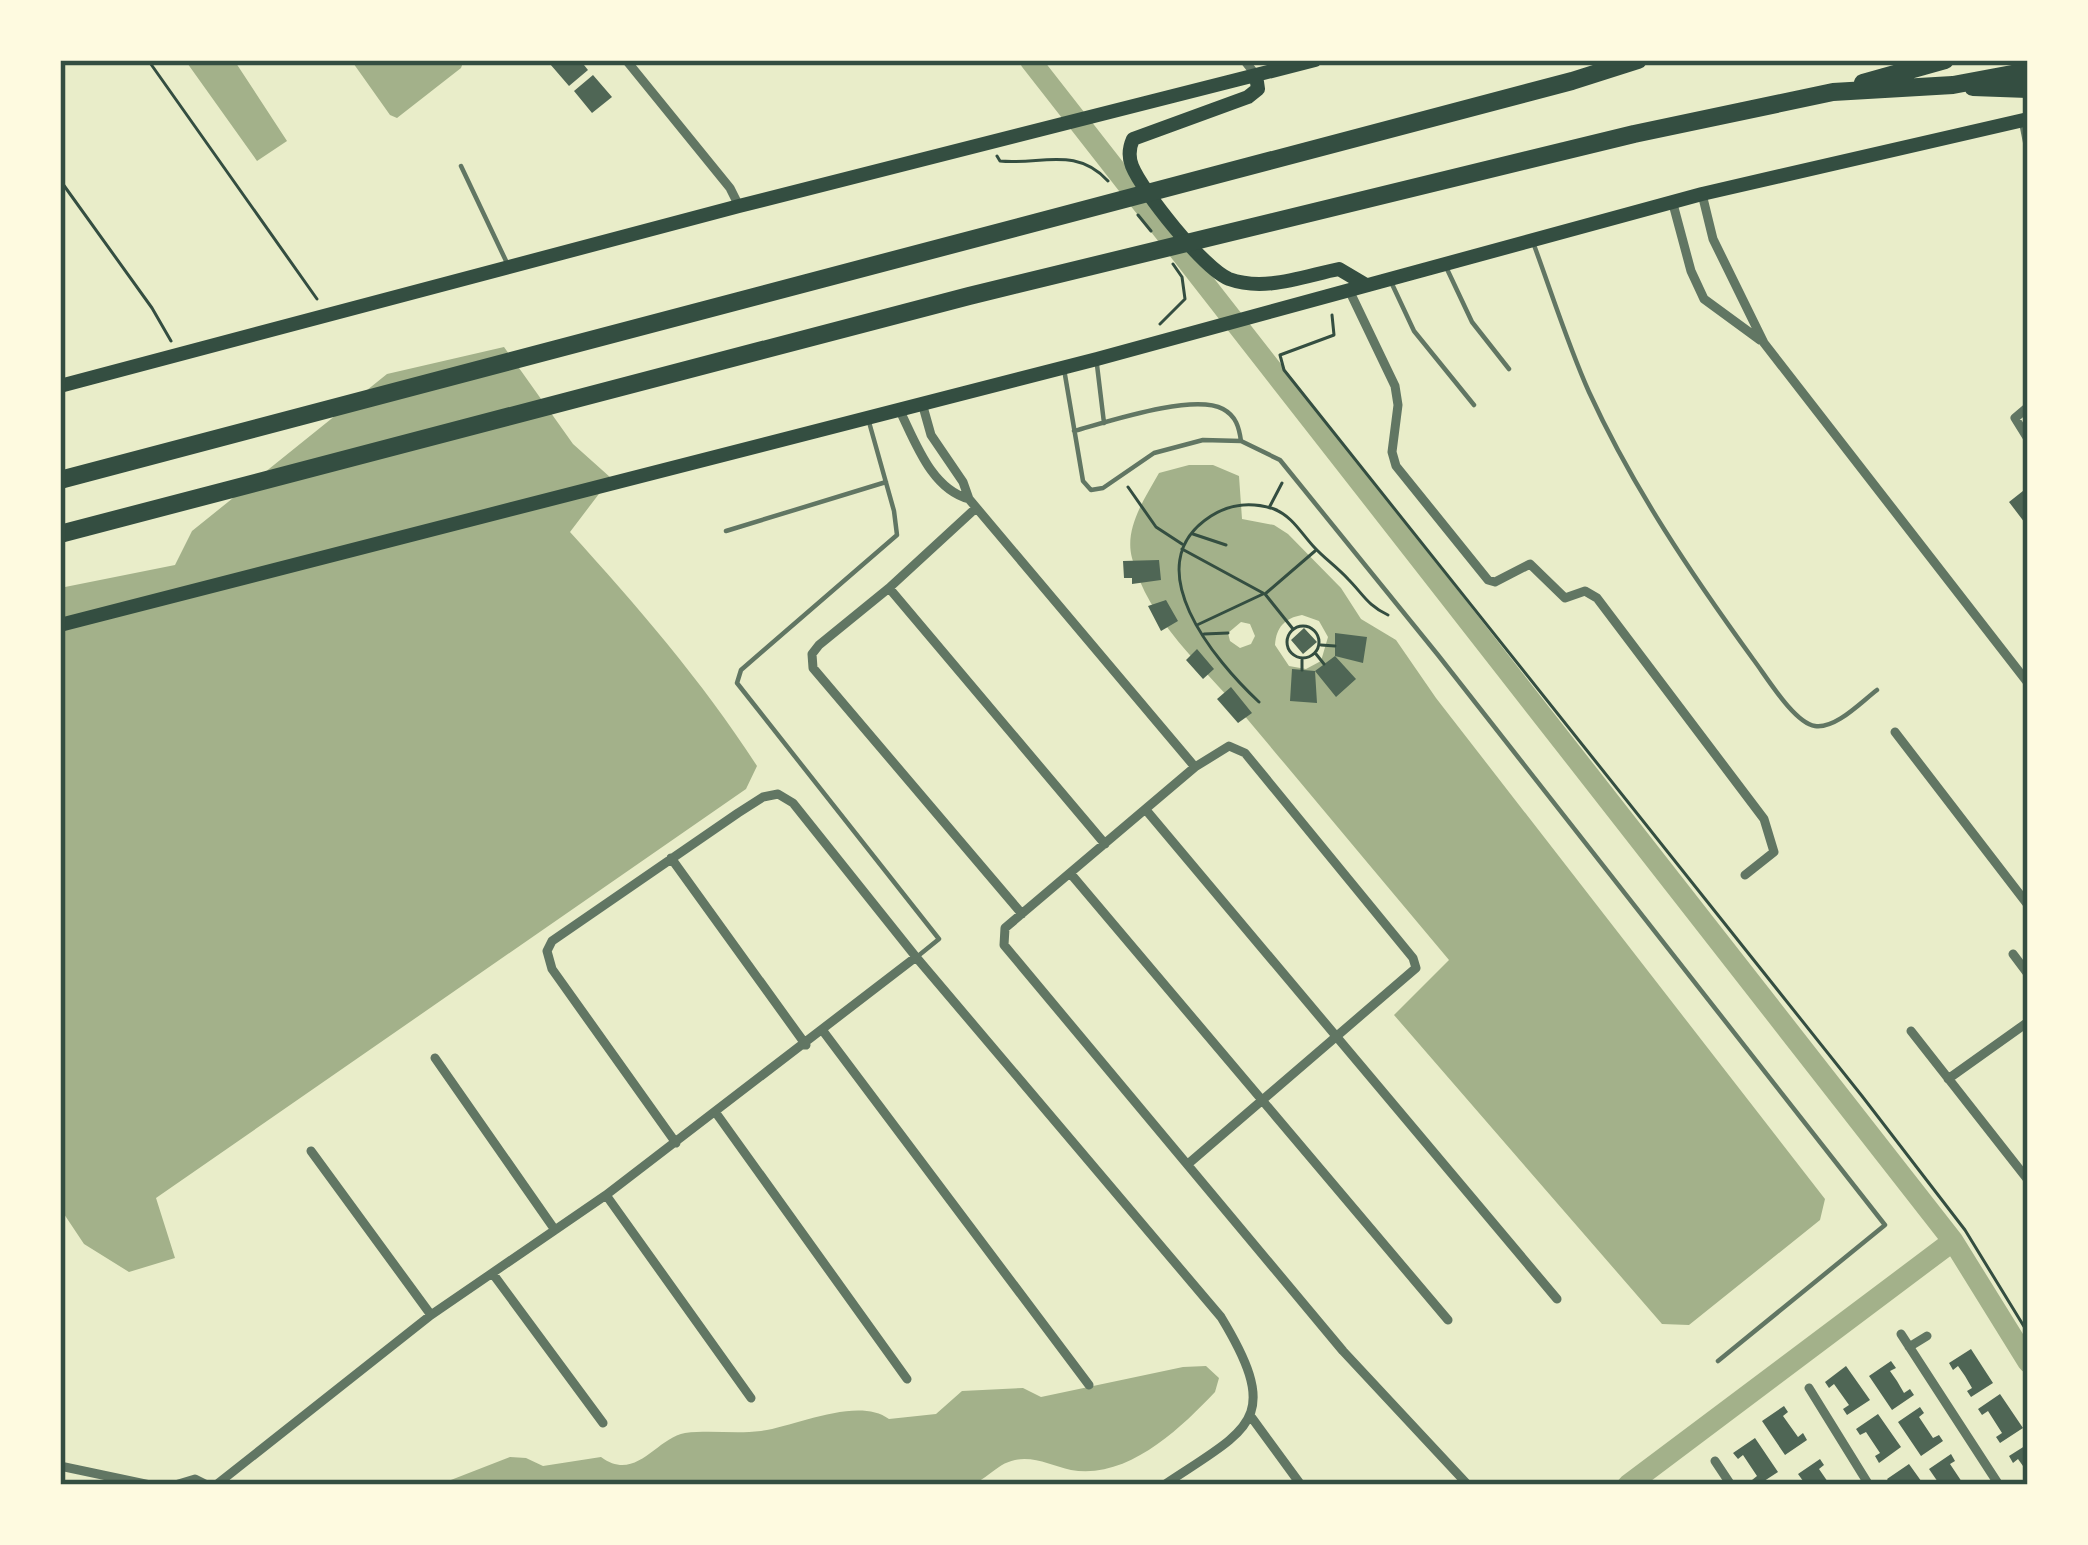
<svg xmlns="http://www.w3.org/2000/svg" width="2088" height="1545" font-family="Ubuntu,sans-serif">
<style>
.water{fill:#a3b18a;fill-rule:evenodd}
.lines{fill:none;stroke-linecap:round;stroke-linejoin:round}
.canal{stroke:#a3b18a;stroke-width:21}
.building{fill:#4f6655}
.path{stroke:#344e41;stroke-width:3}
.service{stroke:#617663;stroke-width:4.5}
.minor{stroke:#617663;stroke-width:9}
.secondary{stroke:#344e41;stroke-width:14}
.motorway{stroke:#344e41;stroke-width:18}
.neatline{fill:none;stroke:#344e41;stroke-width:4.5}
</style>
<rect width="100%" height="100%" fill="#e9edc9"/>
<!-- water -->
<path class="water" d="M185,60H234L287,141L257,161Z
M351,60H464L461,68L397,118L390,115Z
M504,347L573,444L611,478L570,532C637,606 703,682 757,766L746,789L156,1198L175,1258L129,1272L84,1244L60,1208V588L175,565L192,531L387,374Z
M1189,465H1213L1239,476L1242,519L1274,525L1288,534L1341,588L1361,619L1396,640L1436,698L1825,1199L1820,1220L1689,1325L1662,1324L1394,1015L1449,960C1380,878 1312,796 1243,714C1203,666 1148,621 1132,558C1124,528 1145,498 1159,473ZM1302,615L1319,621L1328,637L1321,661L1306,669L1289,666L1275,645C1276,627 1285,618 1302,615ZM1241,622L1250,624L1255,636L1251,644L1240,648L1230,641L1228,633Z
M1206,1366L1219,1378L1215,1392C1180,1429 1127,1480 1071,1470C1052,1466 1035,1456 1015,1460C995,1464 985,1483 968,1485H438L510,1457L526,1458L543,1466L601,1457C636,1483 656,1438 685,1433C710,1430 736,1434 761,1431C796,1426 858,1396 889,1419L936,1414L962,1391L1023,1388L1041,1397L1183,1367Z"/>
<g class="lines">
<!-- canal -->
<path class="canal" d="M1030,60L1953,1241L2028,1362
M1628,1485L1953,1241"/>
</g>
<!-- building -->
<path class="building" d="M555,60H580L588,70L569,86L550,64Z
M593,75L612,97L592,113L574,91Z
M2028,487V527L2009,502Z
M1159,560L1161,580L1132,584V578H1124L1123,561Z
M1166,600L1178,621L1161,631L1148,606Z
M1304,628L1317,642L1303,654L1291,640Z
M1335,633L1367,637L1363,663L1335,656L1356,679L1336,697L1315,671L1335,656Z
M1197,649L1214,669L1203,679L1186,660Z
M1292,669L1315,671L1317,703L1290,701Z
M1231,687L1252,713L1238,723L1217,699Z
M1971,1349L1993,1383L1971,1397L1967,1391L1972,1388L1965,1376L1958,1366L1953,1370L1949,1363Z
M1891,1361L1896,1368L1890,1371L1897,1381L1904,1393L1910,1389L1914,1395L1892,1410L1869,1376Z
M1846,1366L1870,1400L1847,1415L1843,1409L1849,1405L1834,1384L1829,1388L1825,1382Z
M2000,1394L2023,1428L2000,1443L1996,1437L2002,1433L1988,1411L1982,1415L1978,1409Z
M1784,1406L1788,1412L1783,1416L1798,1437L1803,1433L1807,1440L1785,1455L1762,1421Z
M1920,1407L1924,1413L1919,1417L1933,1438L1939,1435L1943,1441L1921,1456L1898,1422Z
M1878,1414L1901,1447L1879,1463L1875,1456L1880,1453L1866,1432L1860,1435L1856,1429Z
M1755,1438L1778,1472L1758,1485L1752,1480L1757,1476L1743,1455L1738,1459L1733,1453Z
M2028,1444V1473L2018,1459L2013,1463L2009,1456Z
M1951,1454L1955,1461L1950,1464L1964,1485H1940L1929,1469Z
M1820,1459L1824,1465L1819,1469L1830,1485H1806L1798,1474Z
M1909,1464L1924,1485H1899L1897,1481L1891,1485L1887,1479Z"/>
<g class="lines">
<!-- path -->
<path class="path" d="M148,60L317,299
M997,156L1000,161C1041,165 1076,146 1108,181
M60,180L152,308L171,341
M1138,215L1151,231
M1332,315L1334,335L1280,355L1284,370L1862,1096L1965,1230L2028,1333
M1160,324L1185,299L1182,277L1173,264
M1128,487L1156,527L1182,544
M1270,506L1282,483
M1193,534L1226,545
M1182,549L1263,593
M1197,625L1263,594
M1287 642a16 16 0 1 1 32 0a16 16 0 1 1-32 0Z
M1293,629L1265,594L1315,551
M1204,634L1228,633
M1321,645L1335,646
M1316,654L1324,664
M1302,660V670
M1259,702C1215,661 1134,565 1211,516C1230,504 1252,502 1274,509C1292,516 1301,533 1314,547C1324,558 1337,567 1348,579C1363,594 1368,606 1388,615"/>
<!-- service -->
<path class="service" d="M461,166L507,263
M1534,245C1552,294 1568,345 1589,392C1633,488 1692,575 1753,659C1766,676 1794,723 1815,726C1836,729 1861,702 1877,690
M1447,269L1472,322L1509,369
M1392,284L1414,331L1474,405
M1097,365L1104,423
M1064,369L1083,481L1091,490L1103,488L1154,453L1203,440L1241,441L1280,460L1438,655L1885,1225L1718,1361
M869,422L894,511L897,535L741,670L737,683L939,939L918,956
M1074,431C1107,422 1193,393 1223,409C1236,416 1239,427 1241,441
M726,531L886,482"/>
<!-- minor -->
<path class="minor" d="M626,60L730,188L739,206
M1244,60L1256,75
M2023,120L2028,145
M1702,194L1713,239L1764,343L2028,683
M1673,204L1691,271L1704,299L1760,340
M1349,290L1395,386L1398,405L1392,452L1396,466L1488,580L1495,582L1530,564L1565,598L1585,591L1597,598L1764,819L1774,852L1745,875
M922,403L931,435L963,482L969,499L1195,767
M2028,407L2015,418L2028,439
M899,409C915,441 931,489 969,499
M976,508L889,588L819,645L812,654L813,668L1022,914
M889,588L1105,844
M1895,732L2028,905
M1146,810L1557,1299
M671,858L806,1045
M1070,873L1448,1320
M2013,954L2028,974
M823,1031L1089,1385
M1911,1031L2028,1180
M435,1058L555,1230
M1948,1079L2028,1022
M716,1113L907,1379
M676,1143L552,969L547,951L552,941L738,813L763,797L778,794L793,803L916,957
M311,1151L431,1315
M1188,1164L1416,968L1413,958L1245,753L1229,746L1195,767L1005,928L1004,945L1343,1351L1468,1485
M606,1195L751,1398
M493,1274L603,1423
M1901,1334L1999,1485
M1909,1347L1927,1336
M1809,1388L1869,1485
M1252,1418L1301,1485
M1715,1461L1731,1485
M60,1466L150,1485
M175,1485L195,1479L207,1485
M216,1485L431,1315L606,1195L916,957L1221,1317C1284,1421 1249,1428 1164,1485"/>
<!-- secondary -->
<path class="secondary" d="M1256,75L1258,89L1248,97L1133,139C1129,148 1128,156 1132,166C1142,191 1204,269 1229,279C1265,292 1304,276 1339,269L1366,285
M60,386L739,206L1315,60
M60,625L1097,359L1702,194L2028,119"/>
<!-- motorway -->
<path class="motorway" d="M1863,83L1945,60
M1973,87L2028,89
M60,480L1572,81L1638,60
M60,534L969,296L1634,134L1833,92L1953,85L2028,71"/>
</g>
<!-- border -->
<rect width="2088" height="1545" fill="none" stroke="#fefae0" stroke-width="126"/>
<rect x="63" y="63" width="1962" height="1419" class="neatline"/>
</svg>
